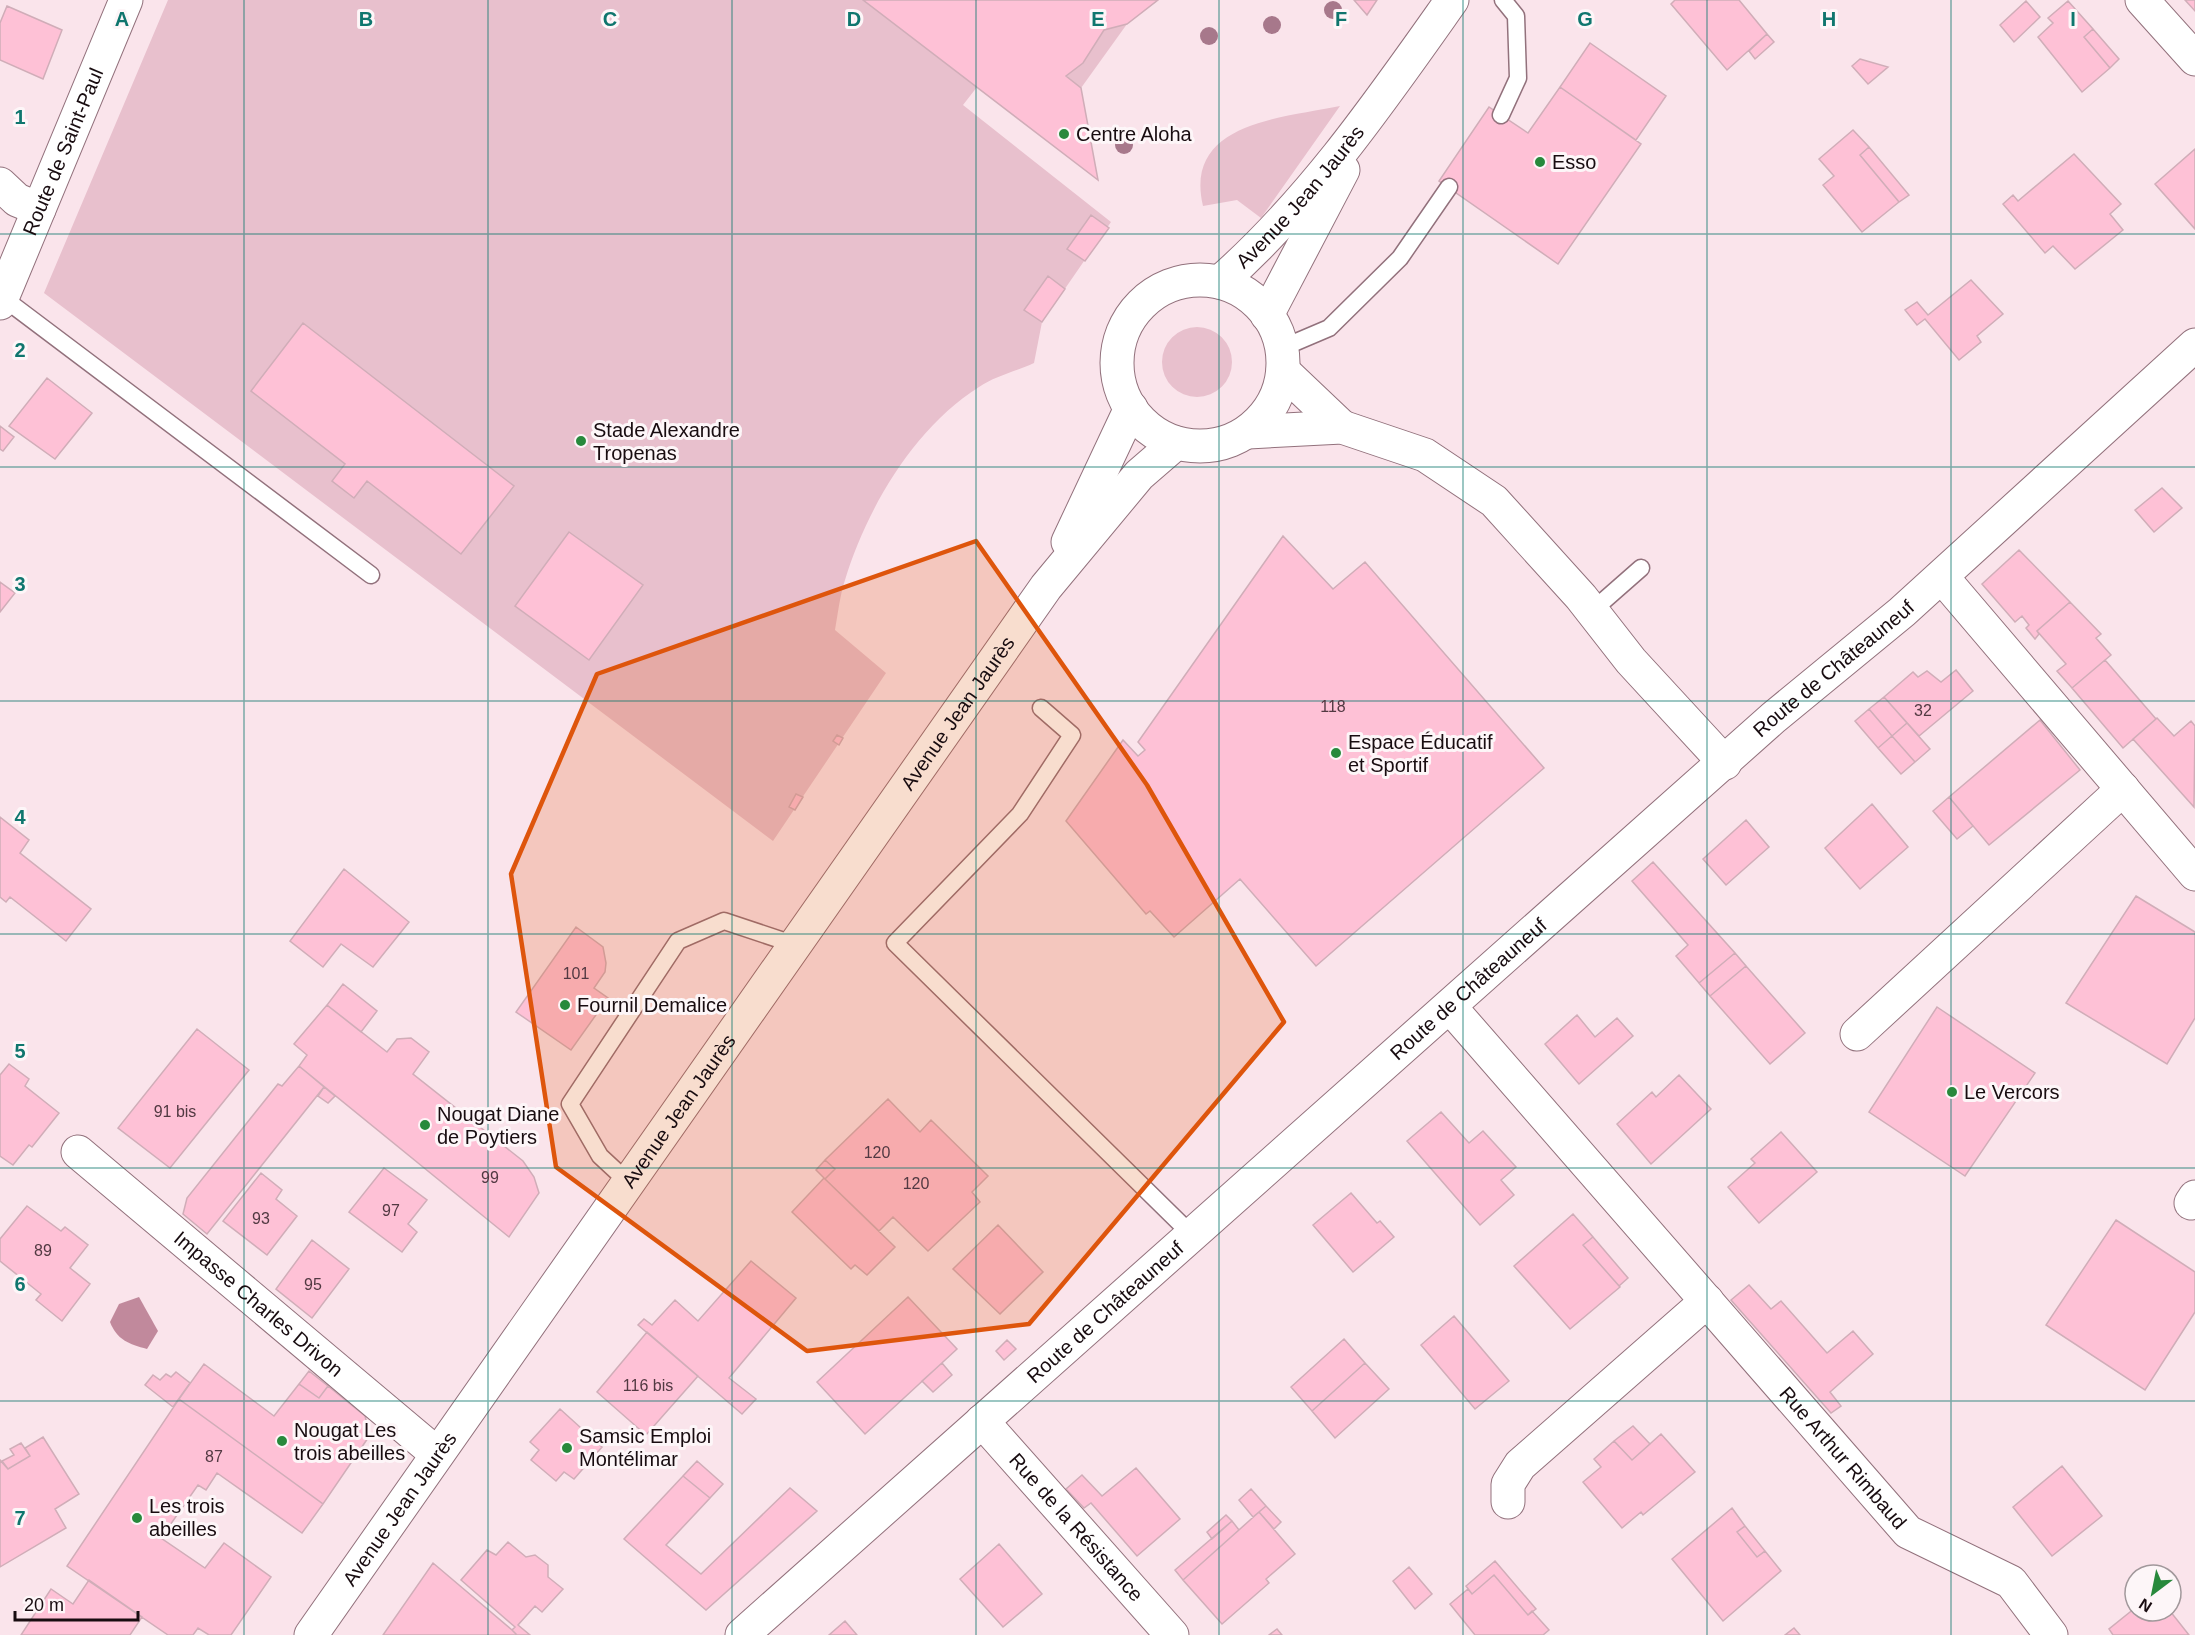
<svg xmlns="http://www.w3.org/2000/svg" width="2195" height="1635" font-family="Arial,sans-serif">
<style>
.green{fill:#e8c0cd}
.water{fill:#c1899c}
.building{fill:#fec1d6;stroke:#d0adb8;stroke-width:1.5}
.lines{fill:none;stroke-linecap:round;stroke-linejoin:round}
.service-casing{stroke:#92717c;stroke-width:19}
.minor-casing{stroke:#92717c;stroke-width:35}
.tertiary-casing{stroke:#92717c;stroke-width:35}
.secondary-casing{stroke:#92717c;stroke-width:35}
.service{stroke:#fff;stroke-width:16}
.minor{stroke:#fff;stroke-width:33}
.tertiary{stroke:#fff;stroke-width:33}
.secondary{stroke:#fff;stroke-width:33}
.tree{fill:#a7788b}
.marked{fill:#de550c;fill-opacity:0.2;stroke:#de550c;stroke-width:4.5;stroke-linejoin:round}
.grid{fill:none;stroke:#0f766e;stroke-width:1.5;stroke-opacity:0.55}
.poi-dot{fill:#28893c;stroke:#fdf6f8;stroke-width:2}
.labels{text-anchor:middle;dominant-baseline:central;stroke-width:6;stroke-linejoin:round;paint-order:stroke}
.number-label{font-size:16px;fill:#523942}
.poi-label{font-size:20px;fill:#180c10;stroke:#fdf6f8;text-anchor:start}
.street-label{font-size:20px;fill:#180c10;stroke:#fdf6f8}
.grid-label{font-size:20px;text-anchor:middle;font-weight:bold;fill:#0f766e;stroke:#fdf6f8;stroke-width:6;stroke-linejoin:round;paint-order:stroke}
</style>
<rect width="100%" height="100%" fill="#fae4eb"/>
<!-- green -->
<path class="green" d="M168,0H1158L1127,24L1081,88L1098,180L977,87L963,105L1111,222L1042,322L1034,363C1017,371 995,376 979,387C914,428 867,508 845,580C840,595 838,613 835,630L886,673L773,841L44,293Z
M1340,106L1261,218L1237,200L1203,206C1183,122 1283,118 1340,106Z
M1162 362a35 35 0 1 1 70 0a35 35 0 1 1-70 0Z"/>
<!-- water -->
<path class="water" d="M139,1297L158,1331L147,1349C129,1344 117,1340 110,1322L119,1304Z"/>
<!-- building -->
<path class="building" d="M863,0H1158L1127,24L1104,30L1083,63L1066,76L1081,88L1098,180Z
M1354,0H1377L1367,15Z
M1675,0H1739L1767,34L1727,70L1671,4Z
M2185,0H2195V11Z
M2026,1L2040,17L2014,42L2000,25Z
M2068,1L2093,29L2084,37L2110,68L2082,92L2038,37L2053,23L2048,18Z
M7,6L62,30L43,79L0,60V23Z
M2093,29L2119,59L2110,68L2084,37Z
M1767,34L1774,42L1755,59L1749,51Z
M1590,43L1666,96L1636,140L1560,87Z
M1860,59L1888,67L1868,84L1852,66Z
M1560,87L1641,144L1558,264L1439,181L1489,107L1528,133Z
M1853,130L1869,147L1860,155L1899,202L1862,232L1823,185L1834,176L1819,159Z
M1869,147L1909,195L1899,202L1860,155Z
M2195,149V229L2155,184Z
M2074,154L2121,204L2110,214L2123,230L2075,269L2053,246L2045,253L2003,204L2013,195L2018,201Z
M1091,215L1109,228L1085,261L1067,249Z
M1048,276L1065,289L1042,322L1024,310Z
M1971,280L2003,314L1977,336L1981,342L1959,360L1925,319L1917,325L1905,310L1917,302L1928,315Z
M303,323L514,486L461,554L367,481L354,498L332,481L345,464L251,391Z
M47,378L92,413L55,459L9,426Z
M0,426L14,437L3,451L0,449Z
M2162,488L2182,508L2154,532L2135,510Z
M569,532L643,585L589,660L515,606Z
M1283,536L1333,589L1365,562L1544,768L1316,966L1240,879L1174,937L1150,911L1146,914L1066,821L1123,740L1138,756L1145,750L1138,742Z
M2019,550L2070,602L2037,631L2039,634L2035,639L2026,628L2029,625L2022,616L2015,622L1982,584Z
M0,582L15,593L0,612Z
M2070,602L2101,634L2096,638L2111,655L2072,688L2057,671L2066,664L2037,631Z
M2105,660L2156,719L2123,748L2072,688Z
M1956,670L1973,691L1919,736L1884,697L1913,672L1918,677L1927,671L1941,682Z
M1884,697L1907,723L1892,736L1869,709Z
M1869,709L1892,736L1878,748L1855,721Z
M2157,718L2174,736L2191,721L2195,726L2194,807L2133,739Z
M2040,720L2080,770L1989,845L1949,797Z
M1907,723L1930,749L1915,762L1892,736Z
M837,735L843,738L839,745L833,741Z
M1892,736L1915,762L1901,774L1878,748Z
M796,794L803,797L795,810L789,807Z
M1949,797L1973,826L1957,839L1933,811Z
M1872,804L1908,847L1860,889L1825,848Z
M0,817L29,840L20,853L91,909L66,941L10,897L6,902L0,897Z
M1746,820L1769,847L1726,885L1703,859Z
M1653,862L1735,953L1699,983L1676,956L1688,945L1632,881Z
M344,869L409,922L373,967L341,944L323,967L290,941Z
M2136,896L2195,932V1018L2167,1064L2066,1003Z
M576,927L603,947L606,963L605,972L594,988L608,998L571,1050L516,1012Z
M1735,953L1746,966L1710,996L1699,983Z
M1746,966L1805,1033L1770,1064L1710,996Z
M343,984L377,1011L361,1032L327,1005Z
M327,1005L387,1052L397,1039L411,1038L429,1052L413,1074L523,1161L534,1177L539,1193L509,1237L299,1066L307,1055L294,1044Z
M1937,1007L2035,1073L1965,1176L1869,1112Z
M1577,1015L1595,1037L1617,1018L1633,1036L1579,1084L1545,1044Z
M197,1029L249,1070L170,1168L118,1128Z
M9,1064L29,1079L25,1086L59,1113L32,1147L29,1145L13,1165L0,1156V1075Z
M299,1066L324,1087L207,1234L183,1214L187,1198L278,1084L282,1086Z
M1679,1075L1711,1109L1651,1164L1617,1124L1652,1092L1656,1097Z
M324,1087L335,1096L328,1103L318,1096Z
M888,1099L920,1132L931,1120L988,1176L972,1192L980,1202L928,1251L893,1217L879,1231L825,1179L835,1169L825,1160Z
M1441,1112L1469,1143L1483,1131L1516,1167L1501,1180L1514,1195L1480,1225L1407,1141Z
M1781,1132L1817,1172L1759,1223L1728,1187L1755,1163L1751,1159Z
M825,1160L835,1169L825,1179L816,1170Z
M384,1168L427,1200L408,1224L417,1232L402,1252L349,1212Z
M261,1173L282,1190L276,1199L297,1216L267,1255L223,1221Z
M824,1178L895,1247L867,1275L855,1265L851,1269L792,1212Z
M1351,1193L1377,1223L1380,1221L1394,1237L1353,1272L1313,1225Z
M27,1206L61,1231L65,1227L88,1245L70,1268L90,1284L62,1321L36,1300L41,1294L0,1261V1239Z
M1573,1214L1593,1237L1583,1245L1620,1287L1570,1329L1514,1266Z
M2116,1220L2195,1272V1312L2145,1390L2046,1325Z
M998,1225L1043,1272L1000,1314L953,1269Z
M1593,1237L1628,1278L1619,1286L1583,1245Z
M312,1240L349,1269L312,1318L276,1289Z
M751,1261L796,1298L729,1378L756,1399L742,1414L638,1325L644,1319L652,1325L675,1300L698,1321Z
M1749,1285L1771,1309L1781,1301L1827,1353L1853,1331L1873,1354L1830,1392L1841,1406L1831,1413L1731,1300Z
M908,1297L957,1349L865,1434L817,1382Z
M1454,1316L1509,1381L1475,1409L1421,1345Z
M647,1332L698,1376L646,1435L597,1392Z
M1344,1339L1365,1363L1312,1411L1291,1387Z
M1007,1340L1016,1349L1004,1360L996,1351Z
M942,1363L952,1375L933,1392L922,1381Z
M1365,1363L1389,1389L1335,1438L1312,1411Z
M204,1364L274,1416L299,1384L319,1398L328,1386L365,1416L370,1435L323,1504L179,1399Z
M309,1371L328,1386L319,1398L299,1384Z
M176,1372L190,1383L173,1407L145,1385L153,1375L160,1380L166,1374L171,1377Z
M179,1399L323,1504L302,1533L217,1473L206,1490L198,1485L161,1538L205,1568L224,1543L271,1577L231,1635H209L198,1628L193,1635H168L67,1566Z
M560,1409L602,1447L574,1479L564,1472L556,1481L531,1460L539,1450L530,1442Z
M1633,1426L1650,1444L1632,1460L1614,1441Z
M1661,1434L1695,1472L1643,1515L1641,1512L1622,1528L1583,1482L1601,1467L1594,1459L1614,1441L1632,1460Z
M43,1437L79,1494L55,1509L66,1528L0,1567V1460L8,1469L30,1456L25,1448Z
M21,1443L30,1456L8,1469L2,1461L14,1455L10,1449Z
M697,1461L723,1484L710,1498L683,1476Z
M2062,1466L2102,1516L2052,1556L2013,1507Z
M1136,1468L1180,1519L1137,1556L1091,1503L1084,1508L1066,1489L1082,1475L1102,1496Z
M683,1476L710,1498L666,1545L701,1574L790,1488L817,1511L706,1610L624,1539Z
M1251,1489L1266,1506L1253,1517L1239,1500Z
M1266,1506L1281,1522L1274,1529L1259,1512Z
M1732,1508L1745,1526L1737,1532L1757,1557L1765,1551L1781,1571L1723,1621L1672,1559Z
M1259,1512L1295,1554L1266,1579L1269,1583L1222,1624L1183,1580Z
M1226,1515L1232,1521L1212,1539L1207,1532Z
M1232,1521L1239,1530L1183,1580L1175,1570Z
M1745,1526L1765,1551L1757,1557L1737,1532Z
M508,1542L526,1557L535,1555L548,1565V1577L563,1589L542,1612L535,1606L518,1625L530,1635H517L512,1630L515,1627L461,1580L487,1550L496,1555Z
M999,1544L1042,1594L1003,1627L960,1579Z
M1495,1561L1536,1609L1528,1615L1494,1575L1472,1594L1466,1586Z
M433,1563L512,1630L517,1635H383Z
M1409,1567L1432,1594L1415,1609L1393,1581Z
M1494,1575L1528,1615L1532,1611L1549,1630L1543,1635H1475L1450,1604L1468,1589L1472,1594Z
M89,1580L142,1617L130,1635H21L51,1589L73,1604Z
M2135,1608V1611H2170L2189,1635H2113L2109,1629Z
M845,1621L857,1635H829Z
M1794,1628L1800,1635H1785Z
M1277,1629L1282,1635H1269Z"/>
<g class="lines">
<!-- service casing -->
<g class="service-casing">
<path id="service" d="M1501,115L1518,78L1516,16L1503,0
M2,297L371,575
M1282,348L1329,328L1400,258L1449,187
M1592,611L1641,568
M1041,708L1072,735L1020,814L895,943L1191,1234
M628,1182L600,1156L570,1104L678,941L724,921L796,945"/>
</g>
<!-- minor casing -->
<g class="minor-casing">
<g id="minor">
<path d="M2142,0L2195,59"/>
<path d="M0,184L17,200L39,209"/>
<path d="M1283,371L1342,427"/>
<path d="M1248,432L1342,427L1425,455L1494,501L1581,597L1631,661L1725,763"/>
<path d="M1942,577L2195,874"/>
<path id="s1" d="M1450,1007L1908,1532L2011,1582L2051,1635"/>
<path d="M1857,1034L2123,789"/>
<path id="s2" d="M78,1152L437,1454"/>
<path d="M2191,1203L2195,1197"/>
<path id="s3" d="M982,1421L1172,1635"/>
<path d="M1508,1502V1484L1520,1465L1707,1301"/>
</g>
</g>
<!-- tertiary casing -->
<g class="tertiary-casing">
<g id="tertiary">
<path id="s4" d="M0,303L126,0"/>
</g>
</g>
<!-- secondary casing -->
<g class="secondary-casing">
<g id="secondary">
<circle cx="1200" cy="363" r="83"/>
<path id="s5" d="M1220,282C1312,201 1382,99 1452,0"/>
<path d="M1267,315L1343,170"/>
<path d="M1068,542L1131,408"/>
<path id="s6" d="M311,1635L1046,587L1139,475L1176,443"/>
<path id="s7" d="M742,1635L1773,718L1902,612L2195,345"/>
</g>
</g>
<!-- service -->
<use href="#service" class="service"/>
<!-- minor -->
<use href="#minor" class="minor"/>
<!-- tertiary -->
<use href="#tertiary" class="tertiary"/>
<!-- secondary -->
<use href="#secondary" class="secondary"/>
</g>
<!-- trees -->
<g class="tree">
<circle cx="1333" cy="10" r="9"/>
<circle cx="1272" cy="25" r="9"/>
<circle cx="1209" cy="36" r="9"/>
<circle cx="1124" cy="145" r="9"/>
</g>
<!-- marked area -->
<path class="marked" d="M976,541L1147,785L1284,1022L1029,1324L807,1351L556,1167L511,874L597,674Z"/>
<!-- grid -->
<path class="grid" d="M244,0V1635M488,0V1635M732,0V1635M976,0V1635M1219,0V1635M1463,0V1635M1707,0V1635M1951,0V1635M0,234H2195M0,467H2195M0,701H2195M0,934H2195M0,1168H2195M0,1401H2195"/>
<!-- markers -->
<g class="poi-dot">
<circle cx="1064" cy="134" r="6"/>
<circle cx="1540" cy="162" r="6"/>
<circle cx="581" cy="441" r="6"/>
<circle cx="1336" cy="753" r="6"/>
<circle cx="565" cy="1005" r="6"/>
<circle cx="1952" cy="1092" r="6"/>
<circle cx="425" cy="1125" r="6"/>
<circle cx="282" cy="1441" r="6"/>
<circle cx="567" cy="1448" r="6"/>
<circle cx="137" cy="1518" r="6"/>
</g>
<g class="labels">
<!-- number labels -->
<g class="number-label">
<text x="1333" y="706">118</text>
<text x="1923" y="710">32</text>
<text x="576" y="973">101</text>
<text x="175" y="1111">91 bis</text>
<text x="877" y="1152">120</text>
<text x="490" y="1177">99</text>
<text x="916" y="1183">120</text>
<text x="391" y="1210">97</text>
<text x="261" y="1218">93</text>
<text x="43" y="1250">89</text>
<text x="313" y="1284">95</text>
<text x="648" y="1385">116 bis</text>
<text x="214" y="1456">87</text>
</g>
<!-- poi labels -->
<g class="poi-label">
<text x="1076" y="134">Centre Aloha</text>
<text x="1552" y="162">Esso</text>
<text x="593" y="430">Stade Alexandre<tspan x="593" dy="23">Tropenas</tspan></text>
<text x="1348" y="742">Espace Éducatif<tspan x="1348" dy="23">et Sportif</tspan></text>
<text x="577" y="1005">Fournil Demalice</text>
<text x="1964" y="1092">Le Vercors</text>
<text x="437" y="1114">Nougat Diane<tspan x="437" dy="23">de Poytiers</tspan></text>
<text x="294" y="1430">Nougat Les<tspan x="294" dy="23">trois abeilles</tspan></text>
<text x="579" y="1436">Samsic Emploi<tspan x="579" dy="23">Montélimar</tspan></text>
<text x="149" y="1506">Les trois<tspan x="149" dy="23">abeilles</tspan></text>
</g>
<!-- street labels -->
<g class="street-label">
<text stroke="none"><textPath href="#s4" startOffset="164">Route de Saint-Paul</textPath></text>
<text stroke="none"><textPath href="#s5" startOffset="117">Avenue Jean Jaurès</textPath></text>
<text stroke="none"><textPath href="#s7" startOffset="1458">Route de Châteauneuf</textPath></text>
<text stroke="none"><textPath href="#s6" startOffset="1126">Avenue Jean Jaurès</textPath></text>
<text stroke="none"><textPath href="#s7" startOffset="972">Route de Châteauneuf</textPath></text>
<text stroke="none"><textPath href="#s6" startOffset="640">Avenue Jean Jaurès</textPath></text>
<text stroke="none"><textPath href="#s2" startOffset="236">Impasse Charles Drivon</textPath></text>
<text stroke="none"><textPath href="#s7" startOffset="486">Route de Châteauneuf</textPath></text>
<text stroke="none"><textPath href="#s1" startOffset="598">Rue Arthur Rimbaud</textPath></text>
<text stroke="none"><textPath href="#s6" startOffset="154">Avenue Jean Jaurès</textPath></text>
<text stroke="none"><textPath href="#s3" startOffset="142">Rue de la Résistance</textPath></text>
</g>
</g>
<g class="grid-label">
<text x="122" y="26">A</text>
<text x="366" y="26">B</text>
<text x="610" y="26">C</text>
<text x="854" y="26">D</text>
<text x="1098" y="26">E</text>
<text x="1341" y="26">F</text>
<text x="1585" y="26">G</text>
<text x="1829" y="26">H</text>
<text x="2073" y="26">I</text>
<text x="20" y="124">1</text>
<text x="20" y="357">2</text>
<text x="20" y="591">3</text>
<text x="20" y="824">4</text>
<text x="20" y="1058">5</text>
<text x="20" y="1291">6</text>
<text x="20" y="1525">7</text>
</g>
<!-- north arrow -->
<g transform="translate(2153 1593) rotate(212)"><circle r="28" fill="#fdf6f8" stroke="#a1989b" stroke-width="1.5"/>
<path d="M0-4.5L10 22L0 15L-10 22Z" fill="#28893c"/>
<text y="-9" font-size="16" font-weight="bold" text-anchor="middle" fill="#180c10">N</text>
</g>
<!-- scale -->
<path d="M15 1611v9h123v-9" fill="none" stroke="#180c10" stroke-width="3"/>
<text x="24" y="1611" font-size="18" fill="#180c10" stroke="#fdf6f8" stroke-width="4.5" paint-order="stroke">20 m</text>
</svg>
